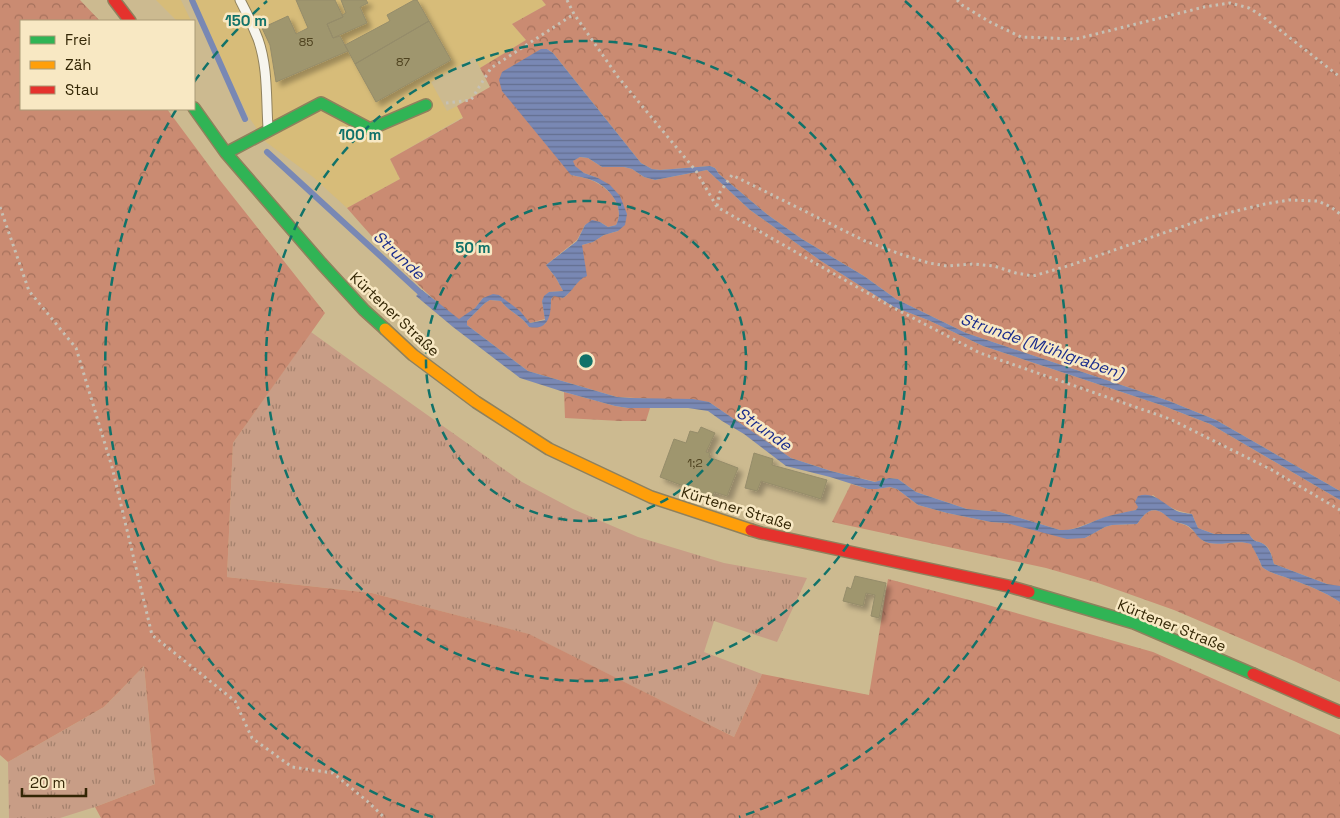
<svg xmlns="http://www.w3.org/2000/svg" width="1340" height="818" font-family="'Space Grotesk',sans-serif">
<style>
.built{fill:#d7bc79}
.grass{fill:url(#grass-tufts)}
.forest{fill:url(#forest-crowns)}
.water{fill:url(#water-rules)}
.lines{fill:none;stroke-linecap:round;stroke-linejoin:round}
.stream{stroke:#7988b4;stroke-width:6}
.building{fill:#9f966e;stroke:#958c6a;filter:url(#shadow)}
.lane-casing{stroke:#8f815d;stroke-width:11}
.fast-casing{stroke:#8f815d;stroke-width:14}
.slow-casing{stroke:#8f815d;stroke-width:14}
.jam-casing{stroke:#8f815d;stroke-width:14}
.path{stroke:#c6c1b5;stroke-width:3;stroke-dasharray:2.5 4;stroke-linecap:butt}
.lane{stroke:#f7f5ee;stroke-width:9}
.fast{stroke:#30b455;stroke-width:11}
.slow{stroke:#ff9f0a;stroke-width:11}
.jam{stroke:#e5322d;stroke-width:11}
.ring{fill:none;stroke:#117269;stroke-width:2.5;stroke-dasharray:9 6}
.labels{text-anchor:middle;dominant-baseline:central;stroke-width:5;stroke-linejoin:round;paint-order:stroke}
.number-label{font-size:12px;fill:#4e421f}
.street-label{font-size:15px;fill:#332605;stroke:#f8e8c3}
.water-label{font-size:16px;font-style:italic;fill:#182b8c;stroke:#f8e8c3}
.centre{fill:#117269;stroke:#f8e8c3;stroke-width:2.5}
.ring-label{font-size:15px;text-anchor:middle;font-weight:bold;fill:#117269;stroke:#f8e8c3;stroke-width:5;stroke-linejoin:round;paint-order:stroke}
</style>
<defs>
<pattern id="grass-tufts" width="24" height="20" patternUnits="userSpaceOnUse" patternTransform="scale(1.25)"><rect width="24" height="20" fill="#c89d86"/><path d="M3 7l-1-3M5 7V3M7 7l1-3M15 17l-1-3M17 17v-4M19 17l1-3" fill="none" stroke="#a3806c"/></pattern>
<pattern id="forest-crowns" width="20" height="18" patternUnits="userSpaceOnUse" patternTransform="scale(1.25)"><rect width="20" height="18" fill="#ca8b72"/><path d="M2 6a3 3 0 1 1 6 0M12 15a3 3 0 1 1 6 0" fill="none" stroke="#a5715c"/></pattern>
<pattern id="water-rules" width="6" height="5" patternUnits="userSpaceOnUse" patternTransform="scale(1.25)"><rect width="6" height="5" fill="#7988b4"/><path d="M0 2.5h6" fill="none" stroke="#646f90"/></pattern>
<filter id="shadow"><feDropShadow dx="4.5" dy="4.5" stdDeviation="2.5" flood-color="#0004"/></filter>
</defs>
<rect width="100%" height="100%" fill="#ccba90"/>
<!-- built -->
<path class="built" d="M156,0H181L191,21H177Z
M193,0H542L546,5L512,24L526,40L480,68L474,57L431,82L447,111L457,106L463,117L390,159L400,179L347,208L313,177L266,142L248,116L214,46L208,28Z"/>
<!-- grass -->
<path class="grass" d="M311,332L361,368L522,482L573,509L638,537L724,563L807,578L777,642L714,621L704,652L762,674L734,737L528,634L372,593L227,577L233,443Z
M144,666L155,784L95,807L60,818H9L8,762L104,707Z"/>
<!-- forest -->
<path class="forest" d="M0,0H80L100,21H21V109H167L219,179L325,313L233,443L227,577L372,593L529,634L734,737L762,674L869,695L888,579L981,603L1153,652L1340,735V818H101L95,807L155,784L144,666L104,707L8,762L0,755Z
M542,0H1340V491L1216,420L1169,401L966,333L896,299L864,276L802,239L768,215L719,174L715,168L710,166L660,170L652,169L641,163L553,53L547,49L571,175C580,177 589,178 597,183C612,191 625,209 616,225L608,227L600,222L592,221L585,225L577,240L546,265L556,278L563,291L549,292L542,301L545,319L530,323L499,295L483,298L475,308L459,320C416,287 382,248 347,208L400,179L390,159L463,118L457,106L490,87L480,68L526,40L512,24L546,5Z
M580,157L588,158L602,167H624L632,169L644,177L655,180L707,170L750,210L821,261L894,307L928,320L983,346L1161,405L1210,424L1340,500V587L1327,584L1274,564C1272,558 1271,549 1265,545C1257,539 1256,545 1249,534H1214L1198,528L1192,514C1175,511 1166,506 1153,495L1136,510L1106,517L1076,528L1068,530H1060L1000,512L967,509L916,492L898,479L889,478L876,482L831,471L791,458L709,402L617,397L528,371L467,325V321L485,303L490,300L501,301C509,312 521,315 529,327L545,324L551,305V299L554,295L563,298L567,295L581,278L582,245L593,242L604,235L618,231L627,214L598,178L584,173L574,166L572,161Z
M564,392L615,406L628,408H650L646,421H620L565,418Z
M851,484L868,489H877L890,487L897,489L918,505L947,513L991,522L1007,523L1085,538L1105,527L1112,525L1137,524C1143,516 1149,506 1161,512C1166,514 1169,519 1174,521C1180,524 1186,524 1191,529C1199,535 1198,540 1209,543C1223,546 1237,539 1252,544C1255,552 1259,558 1262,567C1271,574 1280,575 1290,579C1307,585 1325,592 1340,602V682L1294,661L1174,610L1098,583L1046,568L832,522Z"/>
<!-- water -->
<path class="water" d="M541,49H547L553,53L641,163L652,169L660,170L710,166L715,168L719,174L768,215L802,239L864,276L896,299L966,333L1169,401L1216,420L1340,491V500L1210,424L1161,405L983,346L928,320L894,307L821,261L750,210L707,170L655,180L644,177L632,169L624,167H602L588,158L580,157L573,161L575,166L584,173L598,178L610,185L620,196L627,214L625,225L618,231L604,235L593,242L582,245L587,276C576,280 573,292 563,298L554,296L551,299C551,315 549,331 529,327C521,315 509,312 501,301L490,300L485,303L467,321V325L528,371L617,397L631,398L693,399L709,402L791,458L831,471L875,482L889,478L898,479L916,492L967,509L1000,512L1060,530C1077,531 1090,522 1105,517C1115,514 1126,512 1136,510L1138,507L1135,502L1138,496C1154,491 1162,503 1175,510C1180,513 1186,513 1192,514L1198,528L1214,534H1249C1256,545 1257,539 1265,545C1271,550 1272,558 1274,564L1327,584L1340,586V602C1325,592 1307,585 1290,579C1280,575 1271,574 1262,567C1259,558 1255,552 1251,544C1237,539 1223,546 1209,543C1196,539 1198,533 1188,526C1183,523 1176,523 1170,519C1167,517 1165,514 1161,512C1149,506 1143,516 1137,524L1112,525L1105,527L1085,538L1067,539L1007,523L991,522L947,513L918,505L897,489L890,487L877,489H868L830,477L786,466L744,434L722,421L708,411L688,408H628L615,406L564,392L520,378L453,327L416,296L422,290L459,319L475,308L483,298L493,294L499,295L520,311L530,323L545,320L542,301L544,296L549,292L563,291L556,278L546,265L577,241L585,225L592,220L600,222L608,227L616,225C625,209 612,191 598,183C589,178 580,177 571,175L502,91L499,80L502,72Z"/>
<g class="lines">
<!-- stream -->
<path class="stream" d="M192,0L245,119
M267,152L425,297"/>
</g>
<!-- building -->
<path class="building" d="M296,0H335L343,17L327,24L333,38L340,36L348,51L276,82L270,45L262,28L288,16L296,34L308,28Z
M341,0H366L368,3L360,7L367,23L333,38L327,24L343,17L342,15L346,13Z
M414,0H417L429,21L355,64L345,45L390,21L387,15Z
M429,21L451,60L376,102L355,64Z
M701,427L715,433L706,452L710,453L709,457L738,468L727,496L714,492L713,496L707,494V495L660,477L674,439L686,443L690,431L698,433Z
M754,453L773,459L772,465L827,480L821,499L761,481L757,491L745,488Z
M855,576L886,583L879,618L871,616L875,595L866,593L863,606L843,601L847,587L851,589Z"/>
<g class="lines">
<!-- lane casing -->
<g class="lane-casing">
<path id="lane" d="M240,0C247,13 253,26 258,39C268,67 266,98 268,128"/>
</g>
<!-- fast casing -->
<g class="fast-casing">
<path id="fast" d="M194,108L226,153L321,263L364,310L385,329
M226,153L321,103L370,129L426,105
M1029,592L1134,623L1253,674"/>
</g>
<!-- slow casing -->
<g class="slow-casing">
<path id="slow" d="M385,329L413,355L476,402L549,449L651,497L751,530"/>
</g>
<!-- jam casing -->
<g class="jam-casing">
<path id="jam" d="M114,0L130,21
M751,530L761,533L1008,586L1029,592
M1253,674L1340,712"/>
</g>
<!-- path -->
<path class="path" d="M567,0L574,14L618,77L696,171L717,207L892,307L980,353L1170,419L1272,470L1340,510
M957,0L962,5L990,22L1021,37L1076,39L1204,7L1230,3L1249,8L1262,16L1340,77
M446,103L471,100L491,68L574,14
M717,206L720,192L732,175L865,241L903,255L929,263L947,266L973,264L994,266L1016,273L1033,276L1071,265L1207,218L1265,204L1289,200L1318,201L1331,207L1340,214
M0,207L29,291L76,348L112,467L152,635L235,701L252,738L292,767L333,773L367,801L385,818"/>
<!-- lane -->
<use href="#lane" class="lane"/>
<!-- fast -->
<use href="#fast" class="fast"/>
<!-- slow -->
<use href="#slow" class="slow"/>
<!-- jam -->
<use href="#jam" class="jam"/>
</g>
<!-- distance rings -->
<g class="ring">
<circle cx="586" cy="361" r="160"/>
<circle cx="586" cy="361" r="320"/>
<path d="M433 817A481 481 0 0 1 176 110M194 82A481 481 0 0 1 267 1M905 1A481 481 0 0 1 739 817"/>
</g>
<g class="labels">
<!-- number labels -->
<g class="number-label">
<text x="306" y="42">85</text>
<text x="403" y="62">87</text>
<text x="695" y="463">1;2</text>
</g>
<!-- street labels -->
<g class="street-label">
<text transform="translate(395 314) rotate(43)">Kürtener Straße</text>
<text transform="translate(737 508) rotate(17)">Kürtener Straße</text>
<text transform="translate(1172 625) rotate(22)">Kürtener Straße</text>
</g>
<!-- water labels -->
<g class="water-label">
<text transform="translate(399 255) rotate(43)">Strunde</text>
<text transform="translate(1042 346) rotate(19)">Strunde (Mühlgraben)</text>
<text transform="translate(764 429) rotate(35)">Strunde</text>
</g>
</g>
<circle cx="586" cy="361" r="8" class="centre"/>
<g class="ring-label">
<text x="246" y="26">150 m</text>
<text x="360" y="140">100 m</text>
<text x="473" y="253">50 m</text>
</g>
<!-- legend -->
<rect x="20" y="20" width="175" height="90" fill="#f8e8c3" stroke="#a99a77"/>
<rect x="30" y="36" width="25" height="8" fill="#30b455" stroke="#a99a77"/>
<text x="65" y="45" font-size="15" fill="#332605">Frei</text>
<rect x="30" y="61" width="25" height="8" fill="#ff9f0a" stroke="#a99a77"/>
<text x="65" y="70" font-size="15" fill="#332605">Zäh</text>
<rect x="30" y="86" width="25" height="8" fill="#e5322d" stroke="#a99a77"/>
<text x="65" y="95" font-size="15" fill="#332605">Stau</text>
<!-- scale -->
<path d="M22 788v8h64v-8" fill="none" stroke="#332605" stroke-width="2.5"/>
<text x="30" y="788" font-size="15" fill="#332605" stroke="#f8e8c3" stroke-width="4" paint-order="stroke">20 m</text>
</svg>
